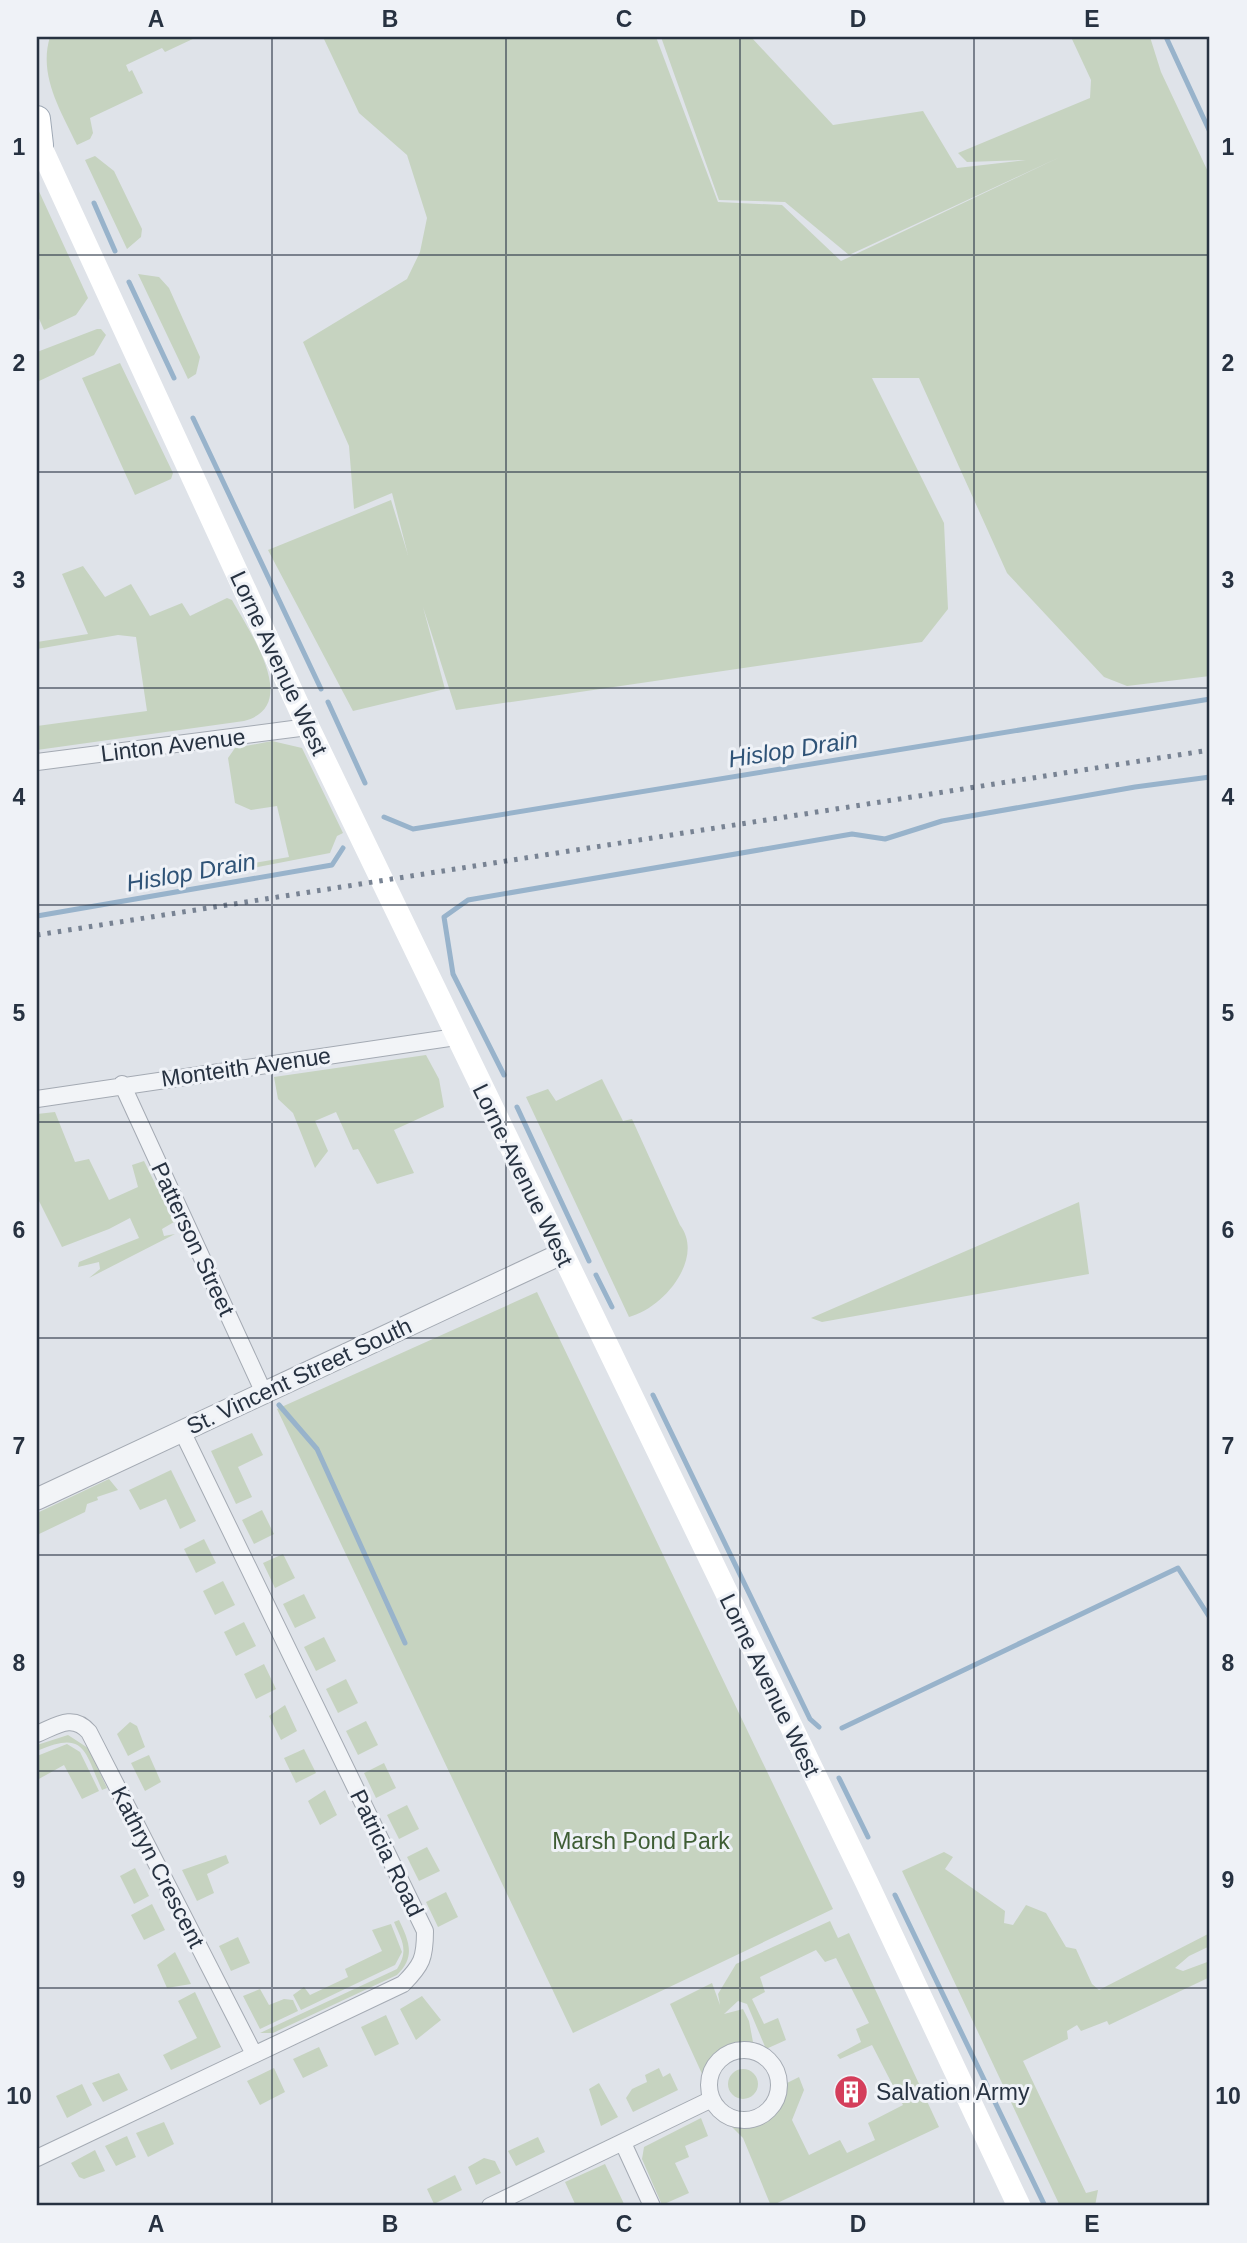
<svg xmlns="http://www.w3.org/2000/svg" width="1247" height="2243" font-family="Arial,sans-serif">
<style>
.green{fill:#c6d3c0}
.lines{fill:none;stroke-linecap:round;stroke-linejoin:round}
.stream{stroke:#98b3cb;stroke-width:5}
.minor-casing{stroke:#a4aab3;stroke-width:18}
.tertiary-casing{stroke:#a4aab3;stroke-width:23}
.primary-casing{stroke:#9ea8b5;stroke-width:28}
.minor{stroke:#f2f4f7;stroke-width:16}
.tertiary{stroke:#f2f4f7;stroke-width:21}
.secondary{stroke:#fff;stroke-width:23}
.primary{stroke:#fff;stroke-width:26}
.rail{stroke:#788393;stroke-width:5;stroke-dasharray:3.5 7;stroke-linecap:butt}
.grid{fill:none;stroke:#273241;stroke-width:2;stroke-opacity:0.55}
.labels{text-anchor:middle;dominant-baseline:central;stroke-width:6;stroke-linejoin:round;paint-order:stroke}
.street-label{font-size:23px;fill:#273241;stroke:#eff2f7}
.park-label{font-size:23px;fill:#3e5d34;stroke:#eff2f7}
.poi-label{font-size:23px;fill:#273241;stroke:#eff2f7;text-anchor:start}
.water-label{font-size:24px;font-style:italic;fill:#2f5377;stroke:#eff2f7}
.neatline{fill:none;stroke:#273241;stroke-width:2.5}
.grid-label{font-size:23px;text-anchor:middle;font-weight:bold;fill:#273241}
</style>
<rect width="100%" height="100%" fill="#dfe3e9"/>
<!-- green -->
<path class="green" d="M50,37H197L165,52L162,48L126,65L129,72L132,70L143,93L90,118L93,133L90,139L77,145C61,111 38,75 50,37Z
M323,37H656L718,202L782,205L841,261L1060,157L849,255L785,202L719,200L661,37H751L833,125L923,111L957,168L1026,160L967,162L958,153L1090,98L1091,80L1071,37H1150L1161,72L1210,176V676L1127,686L1104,677L1007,573L919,378H872L944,523L948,609L922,642L456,710L423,607L445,689L353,711L268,550L391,500L408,555L392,493L354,509L349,446L303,342L407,279L420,252L427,218L407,155L359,113Z
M95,156L114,171L142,229L141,237L127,249L85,160Z
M37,187L88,298L76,315L44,330L37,314Z
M138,274L159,277L169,288L200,357L196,374L188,379Z
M97,329H101L106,335L94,355L37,382V352Z
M120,363L173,473L171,479L135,495L82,378Z
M83,566L105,597L131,584L150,616L182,603L190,616L227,598L232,600C249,631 302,706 244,721L37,750V726L147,711L136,637L118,635L37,649V642L88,634L62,574Z
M272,741L302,748L343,833L337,836L330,853L237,871V866L289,857L277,806L251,810L235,803L228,758L235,748Z
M426,1055L439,1079L444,1107L394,1130L414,1173L377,1184L358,1149L353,1150L336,1112L315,1121L328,1151L315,1168L293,1113L278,1099L274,1077Z
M602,1079L623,1121L632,1119L680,1225C705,1258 664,1308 629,1317L526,1097L548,1089L556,1101Z
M55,1112L75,1162L89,1159L109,1200L138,1187L132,1165L144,1161L174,1222L162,1229L164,1236L175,1234L89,1278L100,1269L99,1262L78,1267L79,1262L139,1238L130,1218L109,1229L62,1247L37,1197V1114Z
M1079,1202L1089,1274L822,1322L811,1318Z
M537,1292L833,1909L573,2033L277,1409Z
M252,1433L263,1455L238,1467L252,1497L236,1504L211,1451Z
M171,1470L196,1521L180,1529L166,1499L140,1510L129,1490Z
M109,1479L118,1490L97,1497L98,1500L87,1504L85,1512L37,1535V1513Z
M262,1510L274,1534L254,1544L242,1520Z
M204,1539L216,1563L196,1573L184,1549Z
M283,1554L295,1578L275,1588L263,1563Z
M223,1581L235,1605L215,1615L203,1591Z
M304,1594L316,1618L295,1628L283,1604Z
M244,1622L256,1646L236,1656L224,1632Z
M324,1637L336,1661L316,1671L304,1647Z
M264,1664L276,1689L256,1699L244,1674Z
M346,1679L358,1703L338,1713L326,1689Z
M285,1705L297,1731L281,1740L269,1716Z
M366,1721L378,1745L358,1755L346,1731Z
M130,1722L137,1726L145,1747L128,1756L117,1734Z
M68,1735L88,1748L107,1788L102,1790C84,1750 85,1730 37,1751V1745Z
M67,1744L80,1752L99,1791L82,1799L64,1765L37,1780V1756Z
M304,1749L316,1773L296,1783L284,1758Z
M149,1755L161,1782L145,1791L131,1763Z
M384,1763L396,1788L376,1798L364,1773Z
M325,1790L337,1815L320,1825L308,1801Z
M407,1805L419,1829L399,1839L387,1815Z
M427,1847L440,1871L419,1881L407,1857Z
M944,1852L953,1857L945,1869L1005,1911L1004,1923L1013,1925L1026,1905L1046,1913L1066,1947L1076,1949L1092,1984L1099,1990L1210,1933V1946L1189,1956L1175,1968L1183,1971L1210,1961V1977L1109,2025L1107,2021L1081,2031L1077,2025L1067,2031L1068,2039L1023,2061L1086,2193L1098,2190L1095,2206H1060L902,1871Z
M226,1855L229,1863L207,1874L214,1893L197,1901L182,1870Z
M135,1868L149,1896L134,1904L120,1876Z
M446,1892L458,1917L438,1927L426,1902Z
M152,1904L165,1930L144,1940L131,1915Z
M399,1920C409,1941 416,1957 397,1975L273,2033H260L397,1969C409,1950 402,1941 394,1922Z
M830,1921L838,1938L849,1933L939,2127L771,2206L743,2138L725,2120C754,2129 780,2116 783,2085L799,2077L804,2090L792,2120L809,2155L840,2140L847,2153L875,2140L868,2123L903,2105L872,2045L840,2059L837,2055L861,2042L856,2029L869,2023L836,1958L825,1962L816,1950L760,1977L765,1992L752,1999L764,2024L778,2018L786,2040L766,2049L747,2004L738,2001L724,2014L743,2009L749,2021L753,2042L722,2052L703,2076L670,2004L712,1983L720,2005L718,1994L736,1964Z
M391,1924L402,1952L395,1965L301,2010L293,1995L304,1987L310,1995L348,1977L345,1969L382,1951L372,1930Z
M238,1937L250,1963L231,1971L219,1946Z
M175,1952L191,1984L167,1988L157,1965Z
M260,1989L269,2005L284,1999L293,2000L298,2011L260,2029L243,1996Z
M195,1992L221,2047L171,2070L163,2055L197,2038L178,2001Z
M422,1996L441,2020L416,2040L400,2009Z
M386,2015L399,2044L375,2056L361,2027Z
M319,2047L328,2066L303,2078L293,2059Z
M274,2068L285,2092L260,2105L247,2081Z
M659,2068L663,2077L670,2073L678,2090L633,2112L626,2098L632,2089L647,2082L645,2075Z
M728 2084a15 15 0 1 1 30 0a15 15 0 1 1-30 0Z
M119,2073L128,2090L103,2102L92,2083Z
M599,2083L618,2117L601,2126L589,2089Z
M82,2084L92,2105L67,2118L56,2096Z
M701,2118L708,2136L685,2146L689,2157L675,2163L689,2193L662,2205L642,2159L644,2147Z
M164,2122L174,2144L148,2157L136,2133Z
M127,2136L136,2157L116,2166L105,2146Z
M538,2137L545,2152L516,2166L508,2151Z
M95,2150L105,2171L84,2179L79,2177L71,2163Z
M484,2158L495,2161L501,2173L476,2185L468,2167Z
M605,2164L625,2206H576L565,2182Z
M455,2175L462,2190L434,2204L427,2189Z"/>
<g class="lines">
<!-- stream -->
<path class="stream" d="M1166,37L1210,132
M94,203L115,251
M129,282L174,378
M193,418L321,689
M328,702L365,783
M384,817L413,829L1210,699
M37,916L332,865L343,848
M504,1075L453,974L444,917L468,900L852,834L885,839L942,821L1135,787L1210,777
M517,1107L589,1261
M596,1275L612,1307
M653,1395L810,1719L819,1727
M279,1405L317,1449L405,1643
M842,1728L1178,1568L1210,1618
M839,1778L868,1837
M895,1895L1045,2206"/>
<!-- minor casing -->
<g class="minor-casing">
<path id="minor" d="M37,762L308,727
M122,1084L264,1393
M37,1099L456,1037
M37,1734C56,1726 73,1713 89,1732L254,2054
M709 2085a35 35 0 1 1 70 0a35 35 0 1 1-70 0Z
M623,2143L652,2206
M37,2158L403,1984C422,1965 425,1958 425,1931L182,1431
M490,2206L712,2099"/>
</g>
<!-- tertiary casing -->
<g class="tertiary-casing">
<path id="tertiary" d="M37,1499L561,1254"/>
</g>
<!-- primary casing -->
<g class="primary-casing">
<path id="primary" d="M37,119L40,145"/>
</g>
<!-- minor -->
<use href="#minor" class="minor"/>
<!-- tertiary -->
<use href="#tertiary" class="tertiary"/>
<!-- secondary -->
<path class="secondary" d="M37,139L308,727L866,1881L1019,2206"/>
<!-- primary -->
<use href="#primary" class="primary"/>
<!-- rail -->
<path class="rail" d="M37,935L1210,750"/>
</g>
<!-- grid -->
<path class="grid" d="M272,37V2206M506,37V2206M740,37V2206M974,37V2206M37,255H1210M37,472H1210M37,688H1210M37,905H1210M37,1122H1210M37,1338H1210M37,1555H1210M37,1771H1210M37,1988H1210"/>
<!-- icons -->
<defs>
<g id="building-disc" transform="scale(1.75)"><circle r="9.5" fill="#d43e5b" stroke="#eff2f7"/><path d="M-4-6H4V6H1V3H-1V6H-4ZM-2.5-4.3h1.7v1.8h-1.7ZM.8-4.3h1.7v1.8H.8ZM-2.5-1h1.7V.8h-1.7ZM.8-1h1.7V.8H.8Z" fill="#fff"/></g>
</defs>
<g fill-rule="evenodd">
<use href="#building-disc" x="851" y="2092"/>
</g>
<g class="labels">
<!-- street labels -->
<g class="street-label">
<text transform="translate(279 663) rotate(65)">Lorne Avenue West</text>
<text transform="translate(173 745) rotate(-7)">Linton Avenue</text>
<text transform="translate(246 1067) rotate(-8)">Monteith Avenue</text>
<text transform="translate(523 1175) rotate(64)">Lorne Avenue West</text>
<text transform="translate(193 1239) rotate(65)">Patterson Street</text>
<text transform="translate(299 1376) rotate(-25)">St. Vincent Street South</text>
<text transform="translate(770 1685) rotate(64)">Lorne Avenue West</text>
<text transform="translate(387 1853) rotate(64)">Patricia Road</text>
<text transform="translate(158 1867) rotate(63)">Kathryn Crescent</text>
</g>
<!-- park labels -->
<g class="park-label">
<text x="641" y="1841">Marsh Pond Park</text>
</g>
<!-- poi labels -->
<g class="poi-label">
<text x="876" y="2092">Salvation Army</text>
</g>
<!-- water labels -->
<g class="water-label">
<text transform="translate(793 749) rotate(-9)">Hislop Drain</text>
<text transform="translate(191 872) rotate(-10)">Hislop Drain</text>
</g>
</g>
<!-- border -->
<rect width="1247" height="2243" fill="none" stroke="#eff2f7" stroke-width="77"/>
<rect x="38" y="38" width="1170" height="2166" class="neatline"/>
<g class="grid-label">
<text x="156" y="27">A</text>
<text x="390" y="27">B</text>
<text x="624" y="27">C</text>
<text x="858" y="27">D</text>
<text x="1092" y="27">E</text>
<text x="19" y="155">1</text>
<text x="1228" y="155">1</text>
<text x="19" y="371">2</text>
<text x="1228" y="371">2</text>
<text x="19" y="588">3</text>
<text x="1228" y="588">3</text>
<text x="19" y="805">4</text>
<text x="1228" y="805">4</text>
<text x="19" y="1021">5</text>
<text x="1228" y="1021">5</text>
<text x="19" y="1238">6</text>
<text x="1228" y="1238">6</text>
<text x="19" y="1454">7</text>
<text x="1228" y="1454">7</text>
<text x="19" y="1671">8</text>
<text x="1228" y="1671">8</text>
<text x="19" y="1888">9</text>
<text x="1228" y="1888">9</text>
<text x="19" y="2104">10</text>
<text x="1228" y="2104">10</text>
<text x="156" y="2232">A</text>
<text x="390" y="2232">B</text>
<text x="624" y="2232">C</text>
<text x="858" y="2232">D</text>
<text x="1092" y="2232">E</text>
</g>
</svg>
